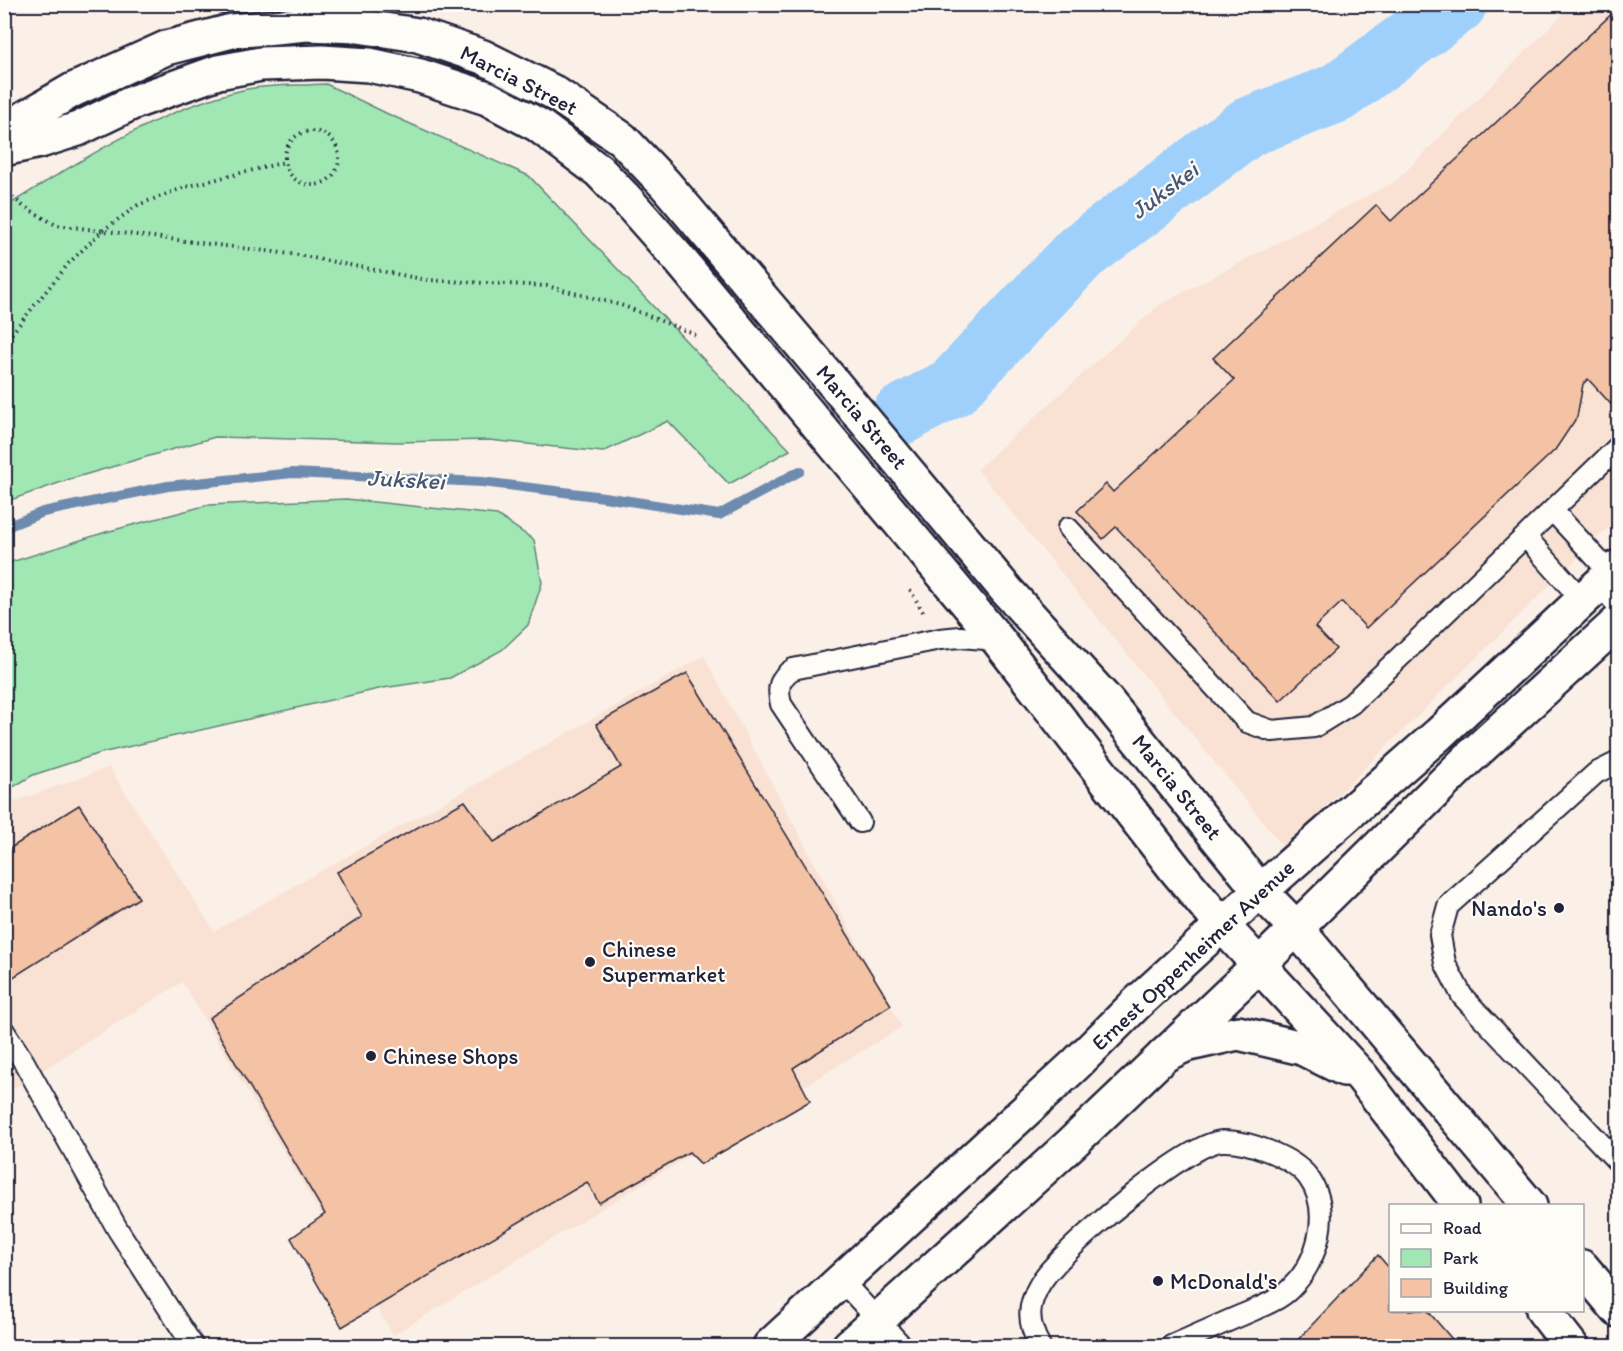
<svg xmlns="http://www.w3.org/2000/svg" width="1623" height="1351" font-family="Itim,sans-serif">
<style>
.built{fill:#f9e2d3}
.green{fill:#a0e7b4;stroke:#618478;stroke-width:1.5}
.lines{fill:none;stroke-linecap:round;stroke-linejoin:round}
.stream{stroke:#6d8aaf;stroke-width:10}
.river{stroke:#9fd0fc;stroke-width:60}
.building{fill:#f4c2a5;stroke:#22223b;stroke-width:1.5}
.service-casing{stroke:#22223b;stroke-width:24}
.minor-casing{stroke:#22223b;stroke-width:38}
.tertiary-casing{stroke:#22223b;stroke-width:38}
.secondary-casing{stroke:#22223b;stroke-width:38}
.path{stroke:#22223b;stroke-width:4;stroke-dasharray:1.5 4.5;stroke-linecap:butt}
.service{stroke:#fdfcf7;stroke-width:20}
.minor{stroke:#fdfcf7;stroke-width:33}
.tertiary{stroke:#fdfcf7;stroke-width:33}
.secondary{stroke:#fdfcf7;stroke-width:33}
.poi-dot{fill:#22223b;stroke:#fdfcf7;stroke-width:2}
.labels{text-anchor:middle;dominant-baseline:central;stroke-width:4.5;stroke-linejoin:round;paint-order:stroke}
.street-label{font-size:22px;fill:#22223b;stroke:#fdfcf7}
.poi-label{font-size:22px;fill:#22223b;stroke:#fdfcf7;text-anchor:start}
.water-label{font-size:24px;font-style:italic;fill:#485675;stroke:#fdfcf7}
</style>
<rect width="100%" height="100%" fill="#fbf0e7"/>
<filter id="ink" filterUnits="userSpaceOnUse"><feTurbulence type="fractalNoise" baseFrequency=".0167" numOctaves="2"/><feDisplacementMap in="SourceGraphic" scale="12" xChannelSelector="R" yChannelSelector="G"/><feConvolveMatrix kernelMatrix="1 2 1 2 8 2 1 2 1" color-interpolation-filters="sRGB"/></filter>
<g filter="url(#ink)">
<!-- built -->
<path class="built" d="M1572,5H1618V518L1284,848L977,469L1159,305L1397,180Z
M704,656L902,1027L393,1335L182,982L5,1094V805L109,767L214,931Z"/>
<!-- green -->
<path class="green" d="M326,84L388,114L529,176L790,450L729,484L668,421L603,452L489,440L398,442L215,437L70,479L5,502V207C76,163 161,108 243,90C270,84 299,86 326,84Z
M346,499L497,515L534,540L542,583L528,625L502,650L450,678L383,688L101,753L33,775L5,792V564L106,532L208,505Z"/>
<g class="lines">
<!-- stream -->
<path class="stream" d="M4,528L43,512L168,486L293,473L482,482L604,497L719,515L800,471"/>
<!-- river -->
<path class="river" d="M901,415L953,387L1080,253L1248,127L1337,93L1457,4"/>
</g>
<!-- building -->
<path class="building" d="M1618,8V412L1588,379L1583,384L1577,417L1555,450L1366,628L1342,602L1315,627L1336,649L1280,701L1116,527L1103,539L1077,511L1106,484L1113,492L1234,380L1213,358L1376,205L1391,221Z
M687,673L891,1005L793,1068L810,1101L701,1164L689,1152L599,1203L587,1182L342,1327L291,1238L325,1214L209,1018L362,917L337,872L465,801L494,842L621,767L596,724Z
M79,805L139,898L4,983V852Z
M1378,1255L1390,1269V1310H1427L1458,1346H1292Z"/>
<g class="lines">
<!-- service casing -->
<g class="service-casing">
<path id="service" d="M1553,511L1611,574
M1068,528L1247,722L1272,731L1314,727L1351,704L1618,447
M1526,537L1582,600
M1600,585L1618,606
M1618,762L1596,773L1448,906L1440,935L1445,963L1462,996L1618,1162
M860,822L781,704C777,688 779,678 793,669L940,639L960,637L998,640
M4,1031L24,1062L118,1230L193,1346
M841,1280L902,1346
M1040,1346C1032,1332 1027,1315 1033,1299C1037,1287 1046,1274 1055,1265C1079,1237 1188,1143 1222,1141C1247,1140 1293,1157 1308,1177C1333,1211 1318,1262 1290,1289C1278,1301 1258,1308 1242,1315C1218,1325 1195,1336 1171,1346"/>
</g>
<!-- minor casing -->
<g class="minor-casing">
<path id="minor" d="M770,1346L1075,1065L1136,1004L1222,925
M849,1346L1072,1143L1258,966"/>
</g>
<!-- tertiary casing -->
<g class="tertiary-casing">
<path id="tertiary" d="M1222,925L1439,734L1618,567
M1258,966L1467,760L1618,622"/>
</g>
<!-- secondary casing -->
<g class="secondary-casing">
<path id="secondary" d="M4,130L73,90L166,48L232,31L307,24L358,26L418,35L483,57L553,92L622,139L665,184L816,362L1007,591L1106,700L1261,892L1296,928L1530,1206
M4,149L40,141L78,129L134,102L218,72L261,64L322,62L369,65L420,76L487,98L538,125L599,171L626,199L679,259L998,640L1176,870L1222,925L1362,1077L1461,1206
M1164,1055L1185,1045L1238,1033L1302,1048L1344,1069
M1582,1267L1618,1310
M1543,1310L1571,1346"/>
</g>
<!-- path -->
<path class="path" d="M285 158a27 27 0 1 1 54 0a27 27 0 1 1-54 0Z
M4,189L23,206L56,225L298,255L427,280L547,286L624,306L696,335
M4,343L69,263L102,231L138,205L185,187L285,162
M910,590L925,615"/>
<!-- service -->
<use href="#service" class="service"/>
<!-- minor -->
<use href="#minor" class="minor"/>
<!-- tertiary -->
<use href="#tertiary" class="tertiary"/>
<!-- secondary -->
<use href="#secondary" class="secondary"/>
</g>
</g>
<!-- markers -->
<g class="poi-dot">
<circle cx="1559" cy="908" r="6"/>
<circle cx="590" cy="962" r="6"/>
<circle cx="371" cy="1056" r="6"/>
<circle cx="1158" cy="1281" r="6"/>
</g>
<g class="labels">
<!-- street labels -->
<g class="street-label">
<text transform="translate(519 80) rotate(27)">Marcia Street</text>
<text transform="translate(862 417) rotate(50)">Marcia Street</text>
<text transform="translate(1177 787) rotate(51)">Marcia Street</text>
<text transform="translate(1193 955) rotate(-43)">Ernest Oppenheimer Avenue</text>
</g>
<!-- poi labels -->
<g class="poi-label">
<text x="1547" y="908" text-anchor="end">Nando's</text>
<text x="602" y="949">Chinese<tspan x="602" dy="25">Supermarket</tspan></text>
<text x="383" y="1056">Chinese Shops</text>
<text x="1170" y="1281">McDonald's</text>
</g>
<!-- water labels -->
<g class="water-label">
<text transform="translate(1164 190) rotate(-37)">Jukskei</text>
<text transform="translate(406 479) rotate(3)">Jukskei</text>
</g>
</g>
<!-- margin -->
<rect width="1623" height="1351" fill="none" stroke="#fdfcf7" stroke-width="24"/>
<rect x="12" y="12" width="1599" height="1327" fill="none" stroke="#22223b" stroke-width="2" filter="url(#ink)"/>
<!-- legend -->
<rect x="1389" y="1204" width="195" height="108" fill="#fdfcf7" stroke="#a5a5ac" stroke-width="1.5"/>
<rect x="1401" y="1224" width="30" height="9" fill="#fdfcf7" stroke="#a5a5ac" stroke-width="1.5"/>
<text x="1443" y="1234" font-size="18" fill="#22223b">Road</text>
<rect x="1401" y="1249" width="30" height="18" fill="#a0e7b4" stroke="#a5a5ac" stroke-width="1.5"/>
<text x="1443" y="1264" font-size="18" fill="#22223b">Park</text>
<rect x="1401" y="1279" width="30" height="18" fill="#f4c2a5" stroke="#a5a5ac" stroke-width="1.5"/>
<text x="1443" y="1294" font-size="18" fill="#22223b">Building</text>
</svg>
